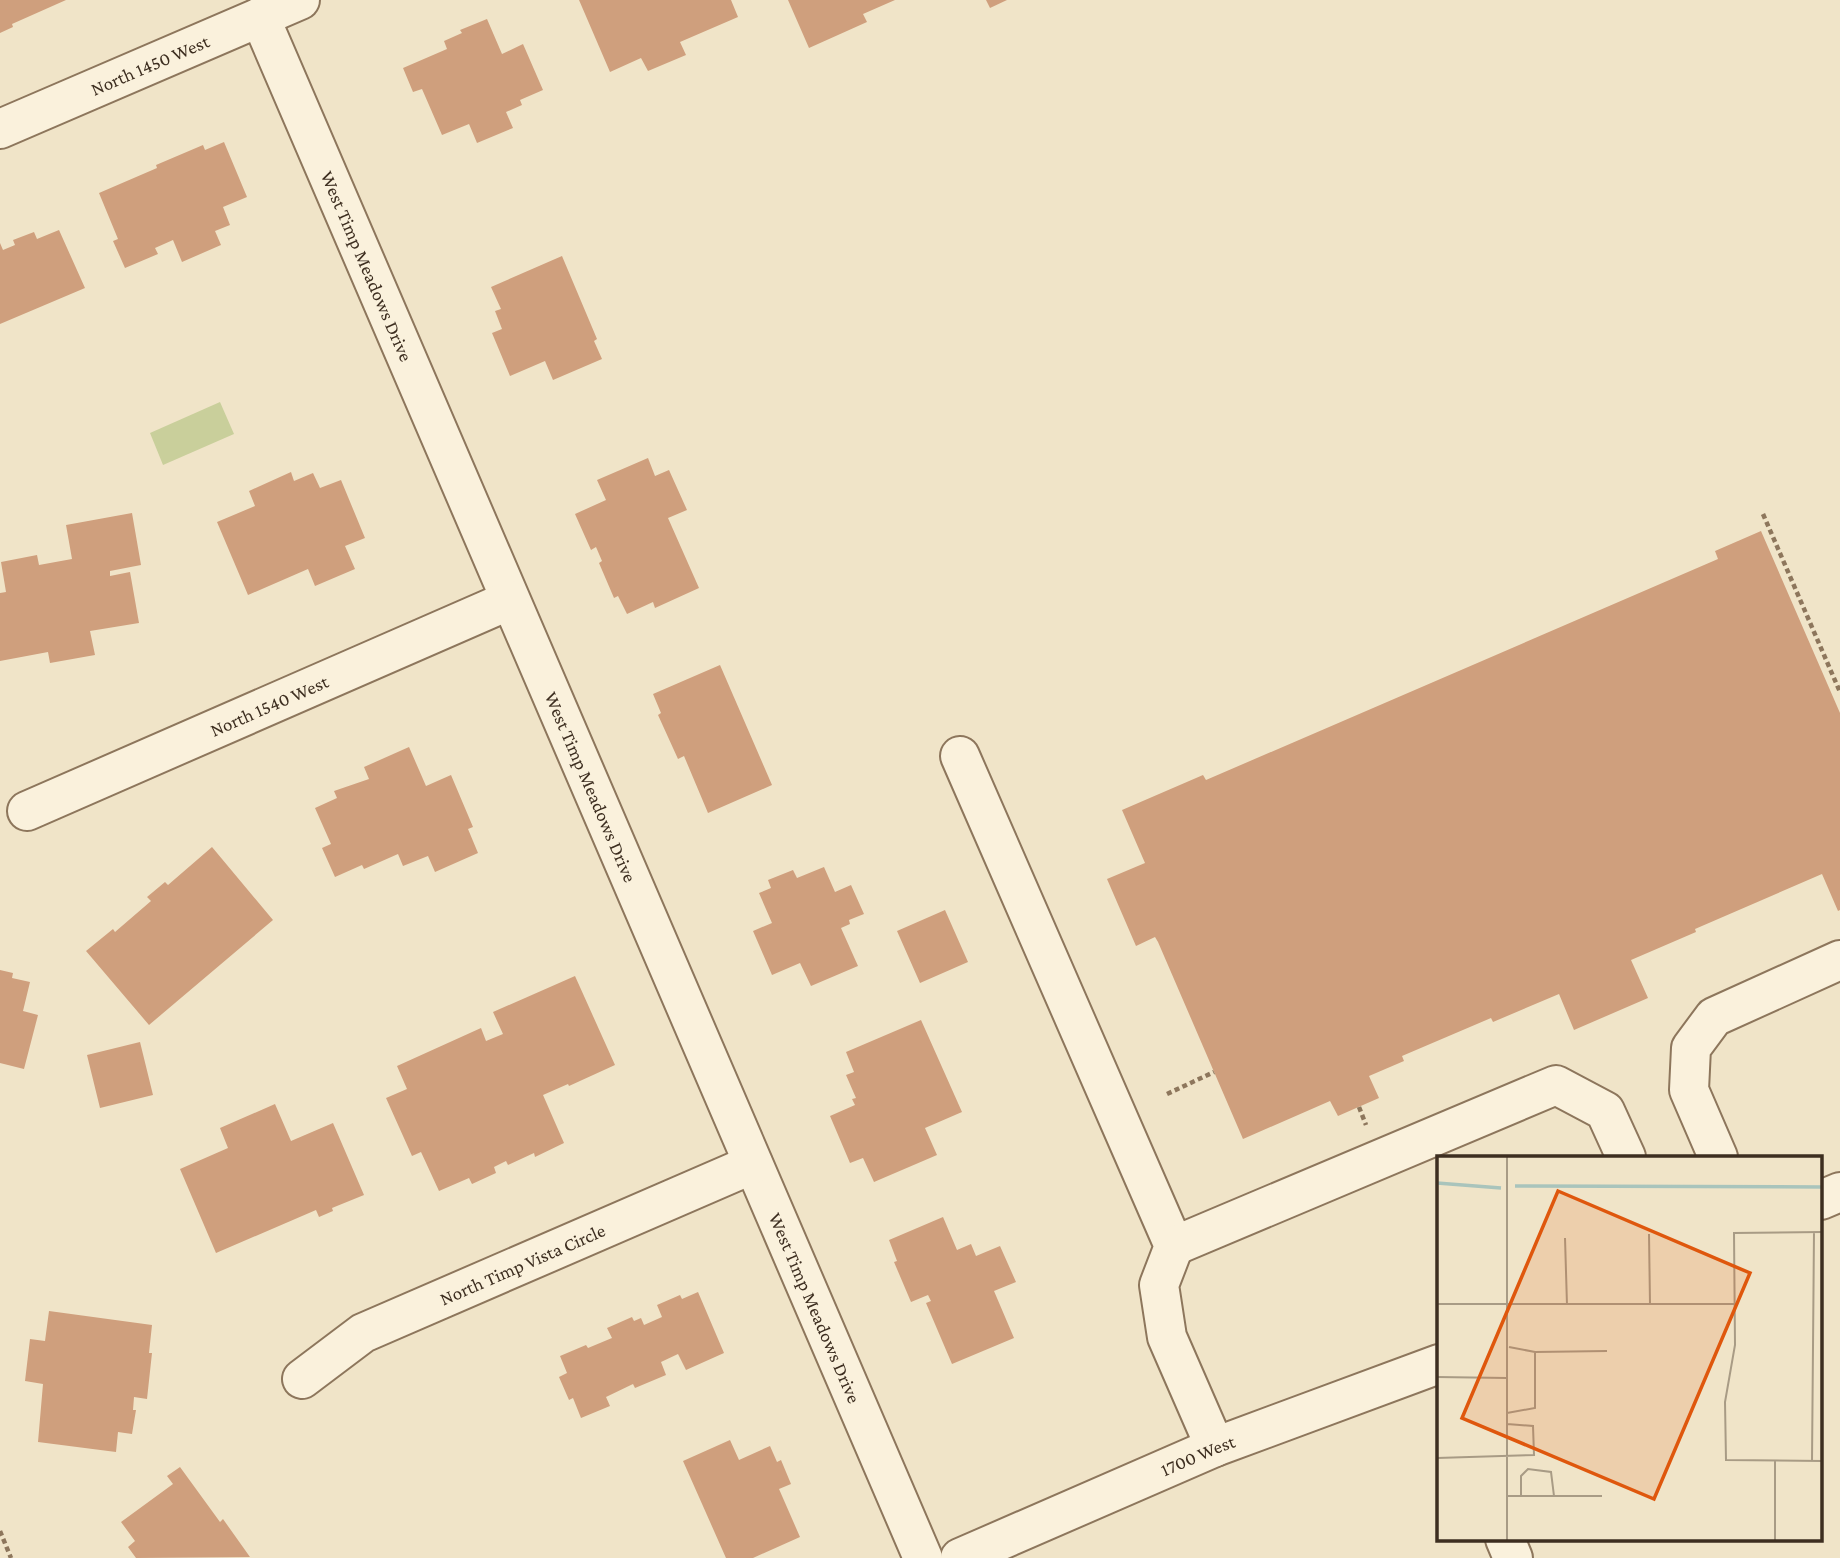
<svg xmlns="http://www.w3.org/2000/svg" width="1840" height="1558" font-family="'Crimson Pro',serif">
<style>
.green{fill:#c9cf9b}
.building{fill:#cf9f7d}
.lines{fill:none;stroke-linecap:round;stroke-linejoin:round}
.minor-casing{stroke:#8d765c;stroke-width:42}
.path{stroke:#8d765c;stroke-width:4.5;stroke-dasharray:5 3.5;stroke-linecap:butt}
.minor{stroke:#faf1dc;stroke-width:38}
.labels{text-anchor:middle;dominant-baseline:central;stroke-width:5;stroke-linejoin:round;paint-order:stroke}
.street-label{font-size:19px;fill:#3d2e20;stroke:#f7eed8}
.inset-river{fill:none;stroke:#a9c4bc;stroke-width:3.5}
.inset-road{fill:none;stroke:#a89b85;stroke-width:2}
.view{fill:#df570d;fill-opacity:0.15;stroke:#df570d;stroke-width:3.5}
.inset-edge{fill:none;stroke:#3d2e20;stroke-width:3.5}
</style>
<rect width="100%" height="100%" fill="#f0e4c8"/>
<!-- green -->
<path class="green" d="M220,402L234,434L163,465L150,433Z"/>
<!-- building -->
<path class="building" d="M0,0H66L12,24L13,27L0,33Z
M579,0H731L738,17L680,42L686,55L648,71L641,58L610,72Z
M788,0H895L863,14L867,22L809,48Z
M986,0H1007L990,8Z
M487,19L502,54L523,44L543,90L520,100L522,105L506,112L513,128L477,143L469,124L442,135L422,89L413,92L403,68L447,49L444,41L462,33L460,30Z
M224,142L247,197L223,207L230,225L215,231L221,245L182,262L173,240L155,248L158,254L125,268L113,241L118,239L99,193L157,168L156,165L203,145L205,150Z
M59,230L85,288L0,324V243L3,250L15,245L13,240L34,232L37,239Z
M562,256L597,339L594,341L602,359L553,380L545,361L510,376L492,333L502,329L495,311L501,309L491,287Z
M648,458L655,476L669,470L687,510L668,518L699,588L655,608L653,602L627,614L618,596L614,598L599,563L602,561L596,547L591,550L575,514L606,500L597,480Z
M291,472L294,481L313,473L320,488L341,480L365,538L345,546L355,569L315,586L308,569L248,595L217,522L255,506L249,491Z
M132,513L141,565L110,571V576L130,572L139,623L90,631L95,655L50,663L48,652L0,661V593L6,592L1,562L37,555L39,565L72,559L66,525Z
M1761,531L1840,713V910L1838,911L1822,874L1695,929L1696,932L1631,960L1648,998L1574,1030L1559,994L1493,1022L1491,1018L1402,1056L1404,1061L1369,1076L1379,1098L1338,1116L1330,1101L1243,1139L1158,942L1155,937L1136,946L1107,879L1145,863L1122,810L1203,775L1206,780L1718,559L1715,551Z
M720,665L772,785L708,813L684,756L678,759L658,715L661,713L653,694Z
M409,747L426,786L451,775L473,827L468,829L478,853L435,872L428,856L403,866L398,854L364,869L362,865L335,877L322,848L331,844L315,808L337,798L334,791L369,779L364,767Z
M212,847L273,920L149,1025L86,951L113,929L115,932L151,901L147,897L165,882L168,885Z
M824,867L835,892L851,885L864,914L849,920L850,924L841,928L858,966L811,986L800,963L772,975L753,931L772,923L759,893L771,888L768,880L793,870L797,878Z
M945,910L968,962L920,983L897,931Z
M0,970L13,973L12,978L30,982L23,1011L38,1015L24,1069L0,1063Z
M575,976L615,1065L569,1086L568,1084L543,1095L564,1143L535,1157L534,1153L508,1165L506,1161L494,1167L496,1173L472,1184L469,1178L439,1191L421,1152L412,1156L386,1098L407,1089L397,1066L481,1028L486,1041L503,1034L493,1012Z
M921,1020L962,1112L925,1128L937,1155L874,1182L863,1158L850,1163L830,1116L855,1105L852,1099L856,1098L846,1075L854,1072L846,1052Z
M140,1042L153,1095L100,1108L87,1055Z
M275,1104L291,1141L333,1123L364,1195L332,1208L333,1211L319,1217L316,1210L216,1253L180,1169L228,1148L220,1128Z
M943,1217L957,1250L971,1244L976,1256L1000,1246L1016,1282L994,1291L1014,1338L952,1364L926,1303L931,1301L928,1295L911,1302L894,1262L897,1261L889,1240Z
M698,1292L724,1353L686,1370L678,1354L661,1362L666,1375L635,1388L633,1384L606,1397L610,1406L581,1418L573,1398L569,1400L559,1377L567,1373L560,1356L586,1345L588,1348L612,1338L607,1328L632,1317L634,1321L641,1318L644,1325L662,1317L657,1305L680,1295L682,1299Z
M49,1311L152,1325L149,1353H152L147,1399L134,1397L133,1410H136L132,1434L118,1432L116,1452L38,1442L43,1384L25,1381L30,1339L45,1341Z
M730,1440L739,1460L770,1446L777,1462L781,1460L791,1484L779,1489L800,1537L753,1558H726L683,1461Z
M180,1467L220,1522L223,1519L250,1557L136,1558L128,1547L135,1541L121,1522L173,1484L167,1476Z"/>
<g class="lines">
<!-- minor casing -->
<g class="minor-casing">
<g id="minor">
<path id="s1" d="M260,17L923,1558"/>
<path id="s2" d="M0,129L300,0"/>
<path d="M960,756L1174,1246L1159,1285L1167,1337L1215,1447"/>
<path id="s3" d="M27,811L510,600"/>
<path d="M1718,1157L1689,1090L1691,1048L1714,1017L1840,960"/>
<path d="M1821,1200L1840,1192"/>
<path d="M1174,1246L1556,1085L1605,1111L1626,1157"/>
<path id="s4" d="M302,1379L363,1333L753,1164"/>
<path d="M1505,1539L1513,1558"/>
<path id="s5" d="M960,1558L1215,1447L1439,1364"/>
</g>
</g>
<!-- path -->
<path class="path" d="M1763,514L1840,692
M1167,1094L1214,1072
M1359,1107L1366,1125
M0,1531L11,1558"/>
<!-- minor -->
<use href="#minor" class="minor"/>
</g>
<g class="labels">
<!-- street labels -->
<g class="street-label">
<text stroke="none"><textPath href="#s2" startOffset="163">North 1450 West</textPath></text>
<text stroke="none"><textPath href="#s1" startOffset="271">West Timp Meadows Drive</textPath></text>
<text stroke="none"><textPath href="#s3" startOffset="264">North 1540 West</textPath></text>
<text stroke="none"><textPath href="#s1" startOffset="838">West Timp Meadows Drive</textPath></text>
<text stroke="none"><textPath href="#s4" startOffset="250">North Timp Vista Circle</textPath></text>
<text stroke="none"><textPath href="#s1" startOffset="1405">West Timp Meadows Drive</textPath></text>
<text stroke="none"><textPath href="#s5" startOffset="259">1700 West</textPath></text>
</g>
</g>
<!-- overview -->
<g transform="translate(1437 1156)">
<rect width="385" height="385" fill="#f0e4c8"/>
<path class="inset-river" d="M0,27L64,32M78,30L385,31"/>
<path class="inset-road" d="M70,0V385M385,76L297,77L298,189L288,246L289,304L385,305M212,78L213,148M128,82L130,149M0,148H297M72,191L98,196L170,195M0,221L70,222M70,257L98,252V196M0,302L97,299L96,270L70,268M338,304V385M375,305L377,76M70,340H165M84,340V320L91,313L114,316L117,340"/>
<path class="view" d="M121,35L313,117L217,343L25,262Z"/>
<rect width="385" height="385" class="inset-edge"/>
</g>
</svg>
